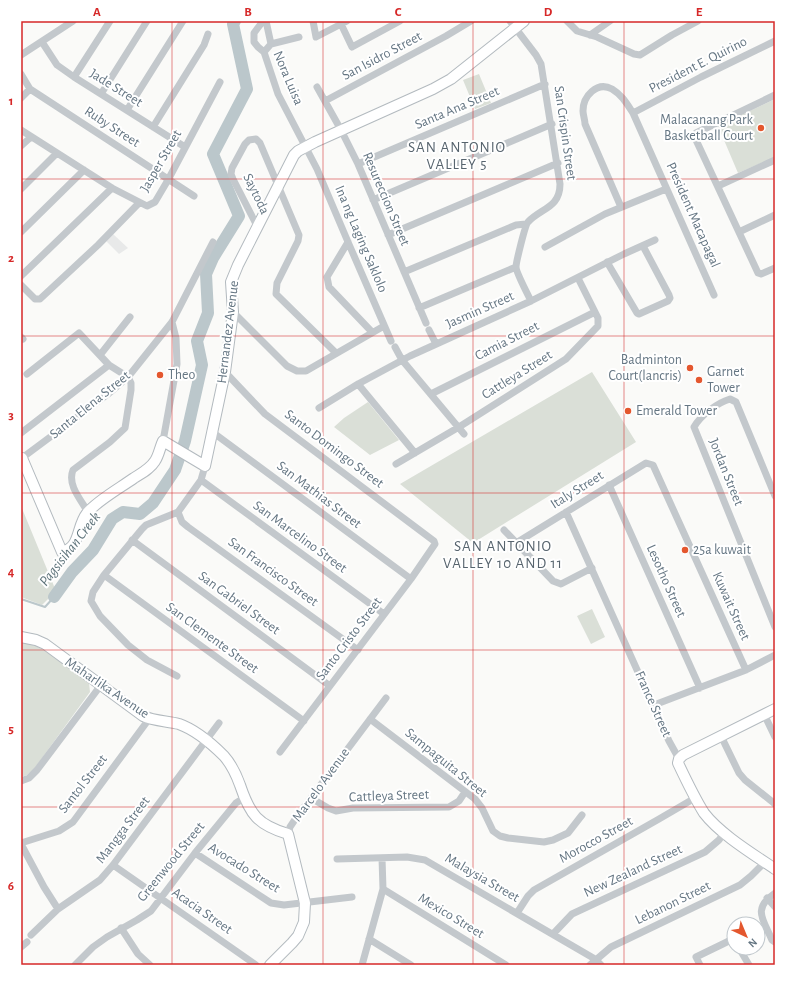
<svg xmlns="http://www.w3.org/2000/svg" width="796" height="986" font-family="'Alegreya Sans',sans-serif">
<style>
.built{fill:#e8e9e9}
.green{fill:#dadfd7}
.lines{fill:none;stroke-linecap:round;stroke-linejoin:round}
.stream{stroke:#bbc7cb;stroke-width:2}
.river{stroke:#bbc7cb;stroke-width:12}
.secondary-casing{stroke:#b3babf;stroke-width:12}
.street{stroke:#c3c8cc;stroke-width:7}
.secondary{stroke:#fff;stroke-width:10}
.grid{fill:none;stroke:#d62828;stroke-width:1;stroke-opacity:0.55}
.poi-dot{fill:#e4572e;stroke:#fff;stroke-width:1.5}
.labels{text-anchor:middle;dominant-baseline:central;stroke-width:4;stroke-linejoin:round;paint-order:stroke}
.street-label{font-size:14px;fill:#657683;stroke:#fff}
.poi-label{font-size:14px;fill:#657683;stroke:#fff;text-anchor:start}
.neighbourhood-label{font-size:15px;letter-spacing:1px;fill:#57646e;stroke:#fff}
.water-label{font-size:15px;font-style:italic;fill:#60757c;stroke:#fff}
.neatline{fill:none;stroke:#d62828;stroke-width:1.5}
.grid-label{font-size:13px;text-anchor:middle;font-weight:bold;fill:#d62828}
</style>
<rect width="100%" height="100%" fill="#fafaf8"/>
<!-- built -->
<path class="built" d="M113,234L128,248L119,254L106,241Z"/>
<!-- green -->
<path class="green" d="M479,74L491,103L475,109L463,80Z
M775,99V157L738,173L718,126Z
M592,372L636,442L473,543L400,484Z
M368,402L399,440L370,455L334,427L344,418Z
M21,506L56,591L42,605L21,597Z
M592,609L605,637L591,644L577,616Z
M21,642L36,646L45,651L89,683L90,692L34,769L27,775L21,777Z"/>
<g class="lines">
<!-- stream -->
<path class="stream" d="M21,599L45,607L54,597"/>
<!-- river -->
<path class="river" d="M54,597L72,572L93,550L112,519L123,512L140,514L153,503L175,470L185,441L202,365L197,341L208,313L206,274L213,258L239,216L213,154L247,89L233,24L235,21"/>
<!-- secondary casing -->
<g class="secondary-casing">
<path id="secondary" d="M21,459L22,458L62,552C81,547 76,527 87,513C98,500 120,488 134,478C142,473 150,469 155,461C159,455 160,447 163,441L205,466L225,372L233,312L231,282L238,265L294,155L298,151L315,142L433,89L451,79L524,21
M21,637L36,640L45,644L143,716C154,721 167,721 179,724C196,730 212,744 224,756C232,765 236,774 240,785C250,815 258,825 288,834L305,903L304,922L298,936L292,943L270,965
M775,709L683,755L679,759L678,763C686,780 694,797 704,813C720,834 753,854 775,869"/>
</g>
<!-- street -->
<path class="street" d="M263,21L254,33V42L258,47L264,52L278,94L317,169L348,242L391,341
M266,21L271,44
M313,21L316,37L347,21
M510,21L536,55L541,64L560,184C560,208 541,208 528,222C525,225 516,263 516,267C516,272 528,295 531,301
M567,21L577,31L597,37L634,54L640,55L672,35L698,21
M341,24L352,47L400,21
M590,35L610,21
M42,42L57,65L74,77L185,147
M264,52L271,44L299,37
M21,55L73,21
M21,74L30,89L194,196
M74,77L110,21
M317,87L341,130L358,164L426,323
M101,94L147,21
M775,95L696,133V140L758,273L761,274L775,268
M21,98L30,89
M325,101L446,36L471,21
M127,110L183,21
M633,113L701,77L775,41
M153,127L204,45L208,34
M21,130L112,188L147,206L155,202L168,180L220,82
M21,146L31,137
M358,164L545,84
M718,186L775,160
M21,189L57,153
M373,200L552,124
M621,207L585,124C585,120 583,115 583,111C583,96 597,81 612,89C622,95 627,104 633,113L714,295
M257,226L233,179L231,174L232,168L245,144L249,140L256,139L260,143L299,235L298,241L277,283L276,294L336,353
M21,232L84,170
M739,232L775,215
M388,235L558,163
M348,242L327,277L329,287L372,332
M545,247L605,214L666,189
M607,262L637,313L639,314L668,301L670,298L669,295L643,246
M404,272L516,225L526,224
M21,276L112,188
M21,285L35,299H40L98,245L139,203
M419,308L516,267
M233,312L287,366L297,371H306L384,326
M429,330L436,344
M21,337L23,339
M395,347L402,360L464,434
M100,355L130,317
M225,372L265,414L434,541L435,544L411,579L280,752
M27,374L79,333L109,365L128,377L131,383V390L125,428L110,442L73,470C67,485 81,500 88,512
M358,384L415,453
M431,394L595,312
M319,408L358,384L410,356L531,301L624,254L655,240
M211,431L411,579
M21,433L109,365
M163,441L177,364L176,338L172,322
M22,458L108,394L128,377L172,322L213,242
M396,464L459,427L566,359L598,326V318L578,278
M201,480L384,614
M609,485L700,688
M775,496L736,402L730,399C717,403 701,415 694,427L775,627
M178,512L182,522L188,527L358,650
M566,512L669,741L679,759
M504,530L553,581L561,584L592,568
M132,540L330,686
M516,543L646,463L653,465L746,670
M104,575L304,721
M177,676L147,660L128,645L100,616L91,601L93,592L104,575L142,529L146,525L178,512L201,480L205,466
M654,705L746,670L775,655
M764,714L775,737
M370,719L475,799L482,808L493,831L500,836L508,838L544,842L553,840L568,833L582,815
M721,736L739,773L745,780L775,804
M21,781L29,778L37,770L101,685
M311,798L328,808L336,811L353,808L449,807L459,801L465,792
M288,834L290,827L298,815L386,698
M21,843L59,831L73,822L149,719
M21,844L44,887L58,909
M195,853L271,903L284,905L352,897
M337,859L407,857L425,860L595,959L601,965
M113,865L256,965
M383,889L506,965
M767,898L775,907
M517,913L528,896L534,890L659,819L695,798
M121,928L138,954L150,965
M553,934L572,914L705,852L719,840L724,833
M31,935L58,909L100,880L113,865L219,723
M369,939L411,965
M775,942L772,940C763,919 752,909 775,893
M21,947L27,942
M739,948L749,965
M75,965L93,947L107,937L137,920L151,911L195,853L236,803L244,798
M362,965L383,889L382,858
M590,965L611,947L740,885L751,876L765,862
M700,965L696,957L731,940H734"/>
<!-- secondary -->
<use href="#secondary" class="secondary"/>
</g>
<!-- grid -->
<path class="grid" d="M172,21V965M323,21V965M473,21V965M624,21V965M21,179H775M21,336H775M21,493H775M21,650H775M21,807H775"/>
<!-- markers -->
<g class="poi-dot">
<circle cx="761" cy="128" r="4"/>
<circle cx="690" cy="368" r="4"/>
<circle cx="160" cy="375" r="4"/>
<circle cx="699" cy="380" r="4"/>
<circle cx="628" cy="411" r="4"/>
<circle cx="685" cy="550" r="4"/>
</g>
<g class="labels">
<!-- street labels -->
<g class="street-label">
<text transform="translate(382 56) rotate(-28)">San Isidro Street</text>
<text transform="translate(698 65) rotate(-27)">President E. Quirino</text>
<text transform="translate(288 78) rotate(67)">Nora Luisa</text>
<text transform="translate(116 88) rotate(32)">Jade Street</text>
<text transform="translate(457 108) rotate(-23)">Santa Ana Street</text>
<text transform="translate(112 127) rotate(33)">Ruby Street</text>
<text transform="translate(565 133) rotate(82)">San Crispin Street</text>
<text transform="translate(161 161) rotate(-60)">Jasper Street</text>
<text transform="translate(256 194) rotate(64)">Saytoda</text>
<text transform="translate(386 199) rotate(67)">Resureccion Street</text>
<text transform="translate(693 215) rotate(66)">President Macapagal</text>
<text transform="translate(361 239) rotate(67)">Ina ng Laging Saklolo</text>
<text transform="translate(480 310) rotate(-24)">Jasmin Street</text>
<text transform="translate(228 332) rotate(-83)">Hernandez Avenue</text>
<text transform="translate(507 341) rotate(-27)">Camia Street</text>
<text transform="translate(517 375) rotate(-32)">Cattleya Street</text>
<text transform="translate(90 405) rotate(-39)">Santa Elena Street</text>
<text transform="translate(334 449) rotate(37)">Santo Domingo Street</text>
<text transform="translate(726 472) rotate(68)">Jordan Street</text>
<text transform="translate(577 490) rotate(-32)">Italy Street</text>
<text transform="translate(319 495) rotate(37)">San Mathias Street</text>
<text transform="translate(300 537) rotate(36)">San Marcelino Street</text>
<text transform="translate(273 572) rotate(36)">San Francisco Street</text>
<text transform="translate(666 581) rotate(66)">Lesotho Street</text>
<text transform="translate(239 603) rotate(36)">San Gabriel Street</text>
<text transform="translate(731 606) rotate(66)">Kuwait Street</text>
<text transform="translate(212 638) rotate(36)">San Clemente Street</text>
<text transform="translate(349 639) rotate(-53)">Santo Cristo Street</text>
<text transform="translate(107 688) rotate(34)">Maharlika Avenue</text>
<text transform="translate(653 704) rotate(66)">France Street</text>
<text transform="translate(446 763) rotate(39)">Sampaguita Street</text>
<text transform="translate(83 784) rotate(-52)">Santol Street</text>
<text transform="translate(321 785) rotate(-54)">Marcelo Avenue</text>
<text transform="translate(389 796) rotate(-2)">Cattleya Street</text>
<text transform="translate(123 830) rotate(-53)">Mangga Street</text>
<text transform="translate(596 840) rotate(-29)">Morocco Street</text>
<text transform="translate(171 862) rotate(-51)">Greenwood Street</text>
<text transform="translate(244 868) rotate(32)">Avocado Street</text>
<text transform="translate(633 871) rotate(-25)">New Zealand Street</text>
<text transform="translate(482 878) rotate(30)">Malaysia Street</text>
<text transform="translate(673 903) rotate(-26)">Lebanon Street</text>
<text transform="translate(202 911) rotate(35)">Acacia Street</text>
<text transform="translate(451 916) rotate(31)">Mexico Street</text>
</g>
<!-- poi labels -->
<g class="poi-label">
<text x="753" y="120" text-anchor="end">Malacanang Park<tspan x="753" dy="16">Basketball Court</tspan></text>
<text x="682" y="360" text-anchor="end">Badminton<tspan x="682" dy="16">Court(lancris)</tspan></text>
<text x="707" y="372">Garnet<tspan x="707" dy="16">Tower</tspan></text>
<text x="168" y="375">Theo</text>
<text x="636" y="411">Emerald Tower</text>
<text x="693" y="550">25a kuwait</text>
</g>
<!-- neighbourhood labels -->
<g class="neighbourhood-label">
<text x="457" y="147">SAN ANTONIO<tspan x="457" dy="17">VALLEY 5</tspan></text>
<text x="503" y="546">SAN ANTONIO<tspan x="503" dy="17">VALLEY 10 AND 11</tspan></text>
</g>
<!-- water labels -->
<g class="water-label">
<text transform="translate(70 549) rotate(-52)">Pagsisihan Creek</text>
</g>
</g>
<!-- border -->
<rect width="796" height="986" fill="none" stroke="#ffffff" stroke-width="44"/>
<!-- north arrow -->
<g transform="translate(746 936) rotate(136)"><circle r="19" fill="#ffffff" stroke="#c1c8cd"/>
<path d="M0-3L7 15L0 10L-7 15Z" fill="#e4572e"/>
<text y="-6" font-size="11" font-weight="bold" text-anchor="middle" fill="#657683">N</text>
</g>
<rect x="22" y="22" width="752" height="942" class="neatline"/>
<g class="grid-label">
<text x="97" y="16">A</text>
<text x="248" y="16">B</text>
<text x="398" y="16">C</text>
<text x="548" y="16">D</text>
<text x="699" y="16">E</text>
<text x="11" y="105">1</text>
<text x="11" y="262">2</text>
<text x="11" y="419">3</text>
<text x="11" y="576">4</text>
<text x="11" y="733">5</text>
<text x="11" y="890">6</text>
</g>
</svg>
